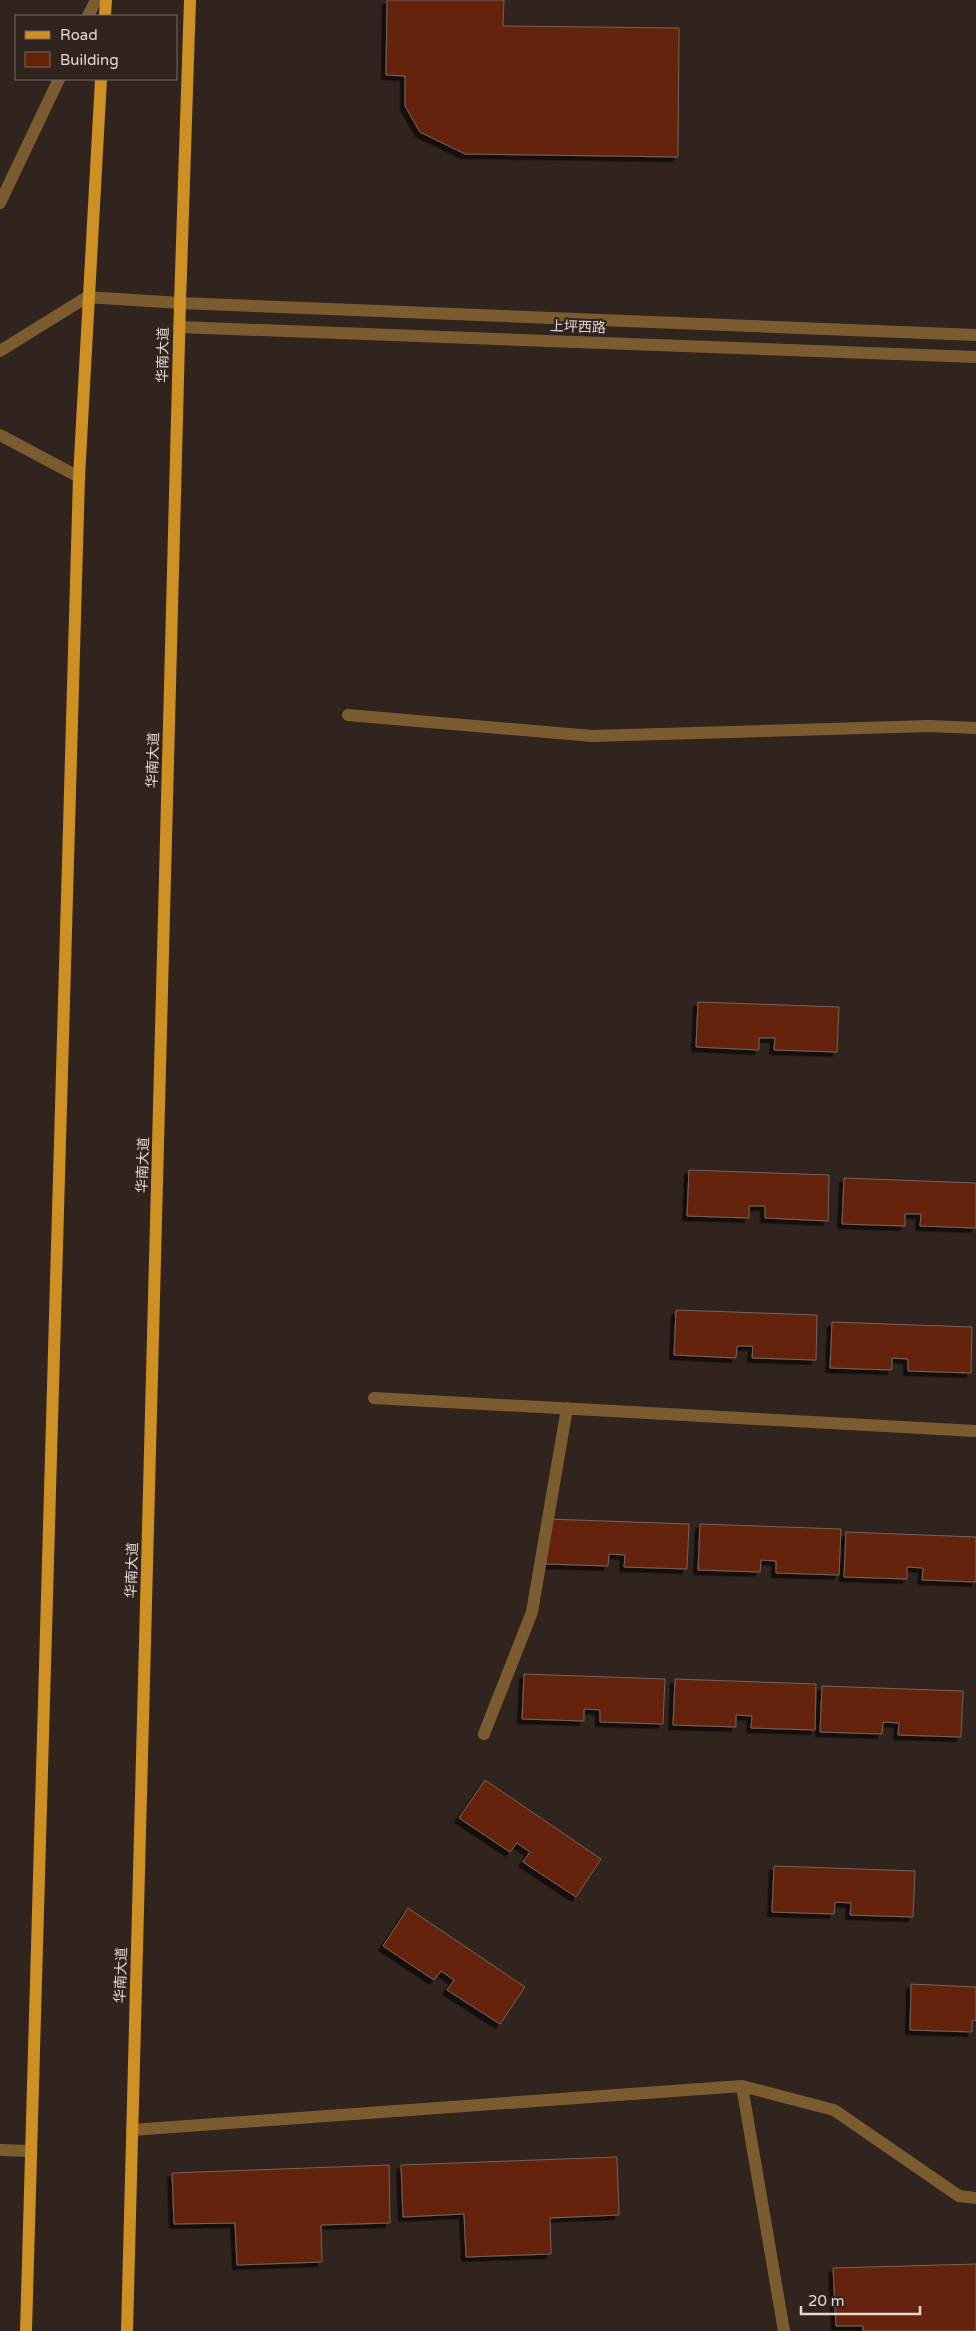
<svg xmlns="http://www.w3.org/2000/svg" width="976" height="2331" font-family="'Varela Round','Noto Sans SC',sans-serif">
<style>
.building{fill:#652407;stroke:#75645d;filter:url(#shadow)}
.lines{fill:none;stroke-linecap:round;stroke-linejoin:round}
.minor{stroke:#7b5c30;stroke-width:12}
.major{stroke:#ce8f23;stroke-width:12}
.labels{text-anchor:middle;dominant-baseline:central;stroke-width:4.5;stroke-linejoin:round;paint-order:stroke}
.street-label{font-size:14px;fill:#e3d9d5;stroke:#31231e}
</style>
<defs>
<filter id="shadow"><feDropShadow dx="-4.5" dy="4.5" stdDeviation="0" flood-color="#0009"/></filter>
</defs>
<rect width="100%" height="100%" fill="#31231e"/>
<!-- building -->
<path class="building" d="M387,0H504L503,26L679,28L678,157L465,154L420,132L405,106V76L386,75Z
M698,1002L839,1007L837,1052L774,1050L775,1038H759V1050L696,1047Z
M689,1170L829,1175L828,1221L765,1218V1206H749V1218L687,1216Z
M844,1178L976,1183V1228L920,1226L921,1214H905V1226L842,1224Z
M676,1310L817,1315L816,1360L752,1358L753,1346H737L736,1358L674,1355Z
M832,1322L972,1327L971,1373L908,1371V1359L892,1358V1370L830,1368Z
M548,1519L689,1524L687,1569L624,1567L625,1555L609,1554L608,1566L546,1564Z
M700,1524L841,1529L839,1575L776,1573V1561L761,1560L760,1572L698,1570Z
M846,1532L976,1537V1582L922,1580L923,1568L907,1567V1579L844,1577Z
M524,1674L665,1679L663,1724L600,1722V1710L584,1709V1721L522,1719Z
M675,1679L816,1684L815,1730L751,1728L752,1716L736,1715V1727L673,1725Z
M822,1686L963,1691L961,1737L898,1735L899,1723L883,1722L882,1734L820,1732Z
M485,1780L601,1859L576,1897L523,1862L530,1852L517,1843L510,1852L459,1818Z
M774,1866L915,1871L913,1917L850,1915L851,1903L835,1902L834,1914L772,1912Z
M408,1908L525,1987L500,2024L447,1990L454,1980L441,1971L434,1980L383,1946Z
M911,1984L976,1987V2021L972,2020V2032L910,2030Z
M617,2157L619,2215L550,2218L551,2254L466,2257L464,2214L403,2217L401,2165Z
M389,2165L390,2223L321,2225L322,2262L237,2265L235,2223L174,2224L172,2173Z
M976,2264V2331H863V2326H836L833,2268Z"/>
<g class="lines">
<!-- minor -->
<path class="minor" d="M88,16L96,0
M0,203L59,79
M179,327L976,357
M0,351L87,297L180,303L976,335
M0,435L79,477
M348,715L592,736L929,726L976,728
M374,1398L976,1431
M484,1734L532,1612L567,1408
M742,2086L784,2331
M132,2130L742,2086L834,2110L959,2196L976,2198
M0,2150L31,2151"/>
<!-- major -->
<path class="major" d="M105,16L106,0
M26,2331L79,477L101,79
M127,2331L180,303L190,0"/>
</g>
<g class="labels">
<!-- street labels -->
<g class="street-label">
<text transform="translate(578 327) rotate(2)">上坪西路</text>
<text transform="translate(163 355) rotate(-89)">华南大道</text>
<text transform="translate(153 760) rotate(-88)">华南大道</text>
<text transform="translate(143 1165) rotate(-88)">华南大道</text>
<text transform="translate(132 1570) rotate(-88)">华南大道</text>
<text transform="translate(121 1975) rotate(-88)">华南大道</text>
</g>
</g>
<!-- legend -->
<rect x="15" y="15" width="162" height="65" fill="#31231e" stroke="#786c67"/>
<rect x="25" y="31" width="25" height="8" fill="#ce8f23" stroke="#786c67"/>
<text x="60" y="40" font-size="15" fill="#e3d9d5">Road</text>
<rect x="25" y="52" width="25" height="15" fill="#652407" stroke="#786c67"/>
<text x="60" y="65" font-size="15" fill="#e3d9d5">Building</text>
<!-- scale -->
<path d="M801 2306v8h119v-8" fill="none" stroke="#e3d9d5" stroke-width="2.5"/>
<text x="808" y="2306" font-size="15" fill="#e3d9d5" stroke="#31231e" stroke-width="4" paint-order="stroke">20 m</text>
</svg>
